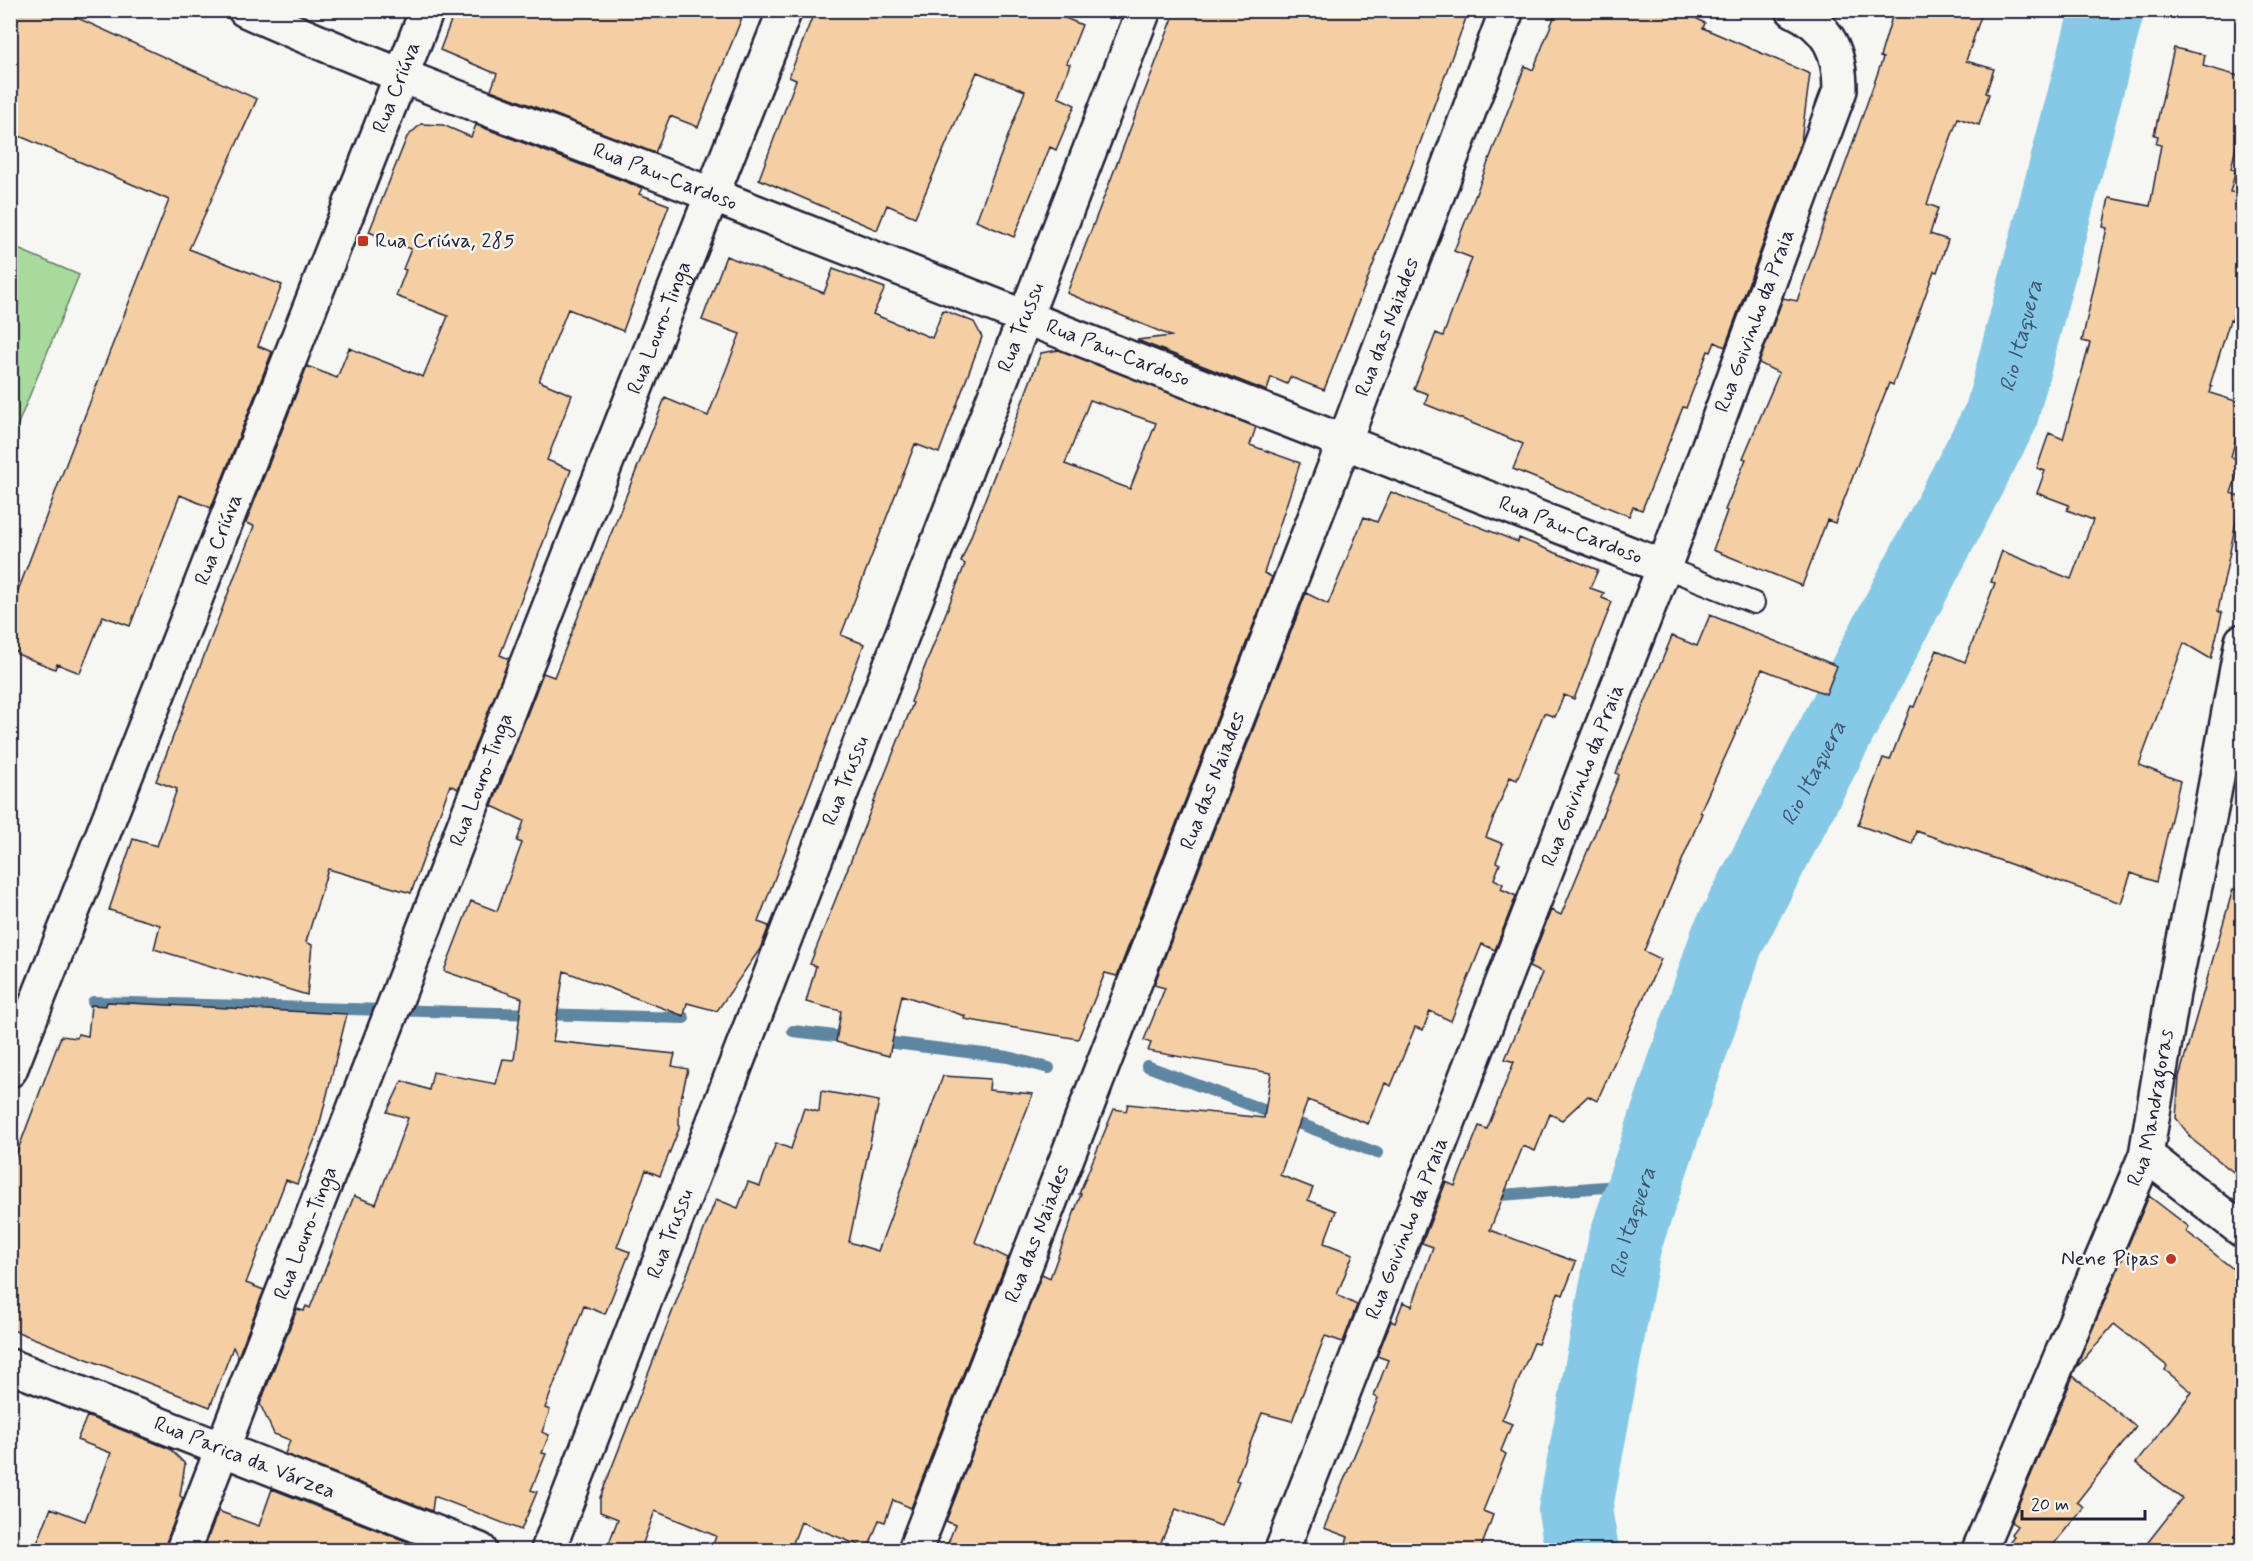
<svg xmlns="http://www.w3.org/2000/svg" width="2253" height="1561" font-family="Mynerve,sans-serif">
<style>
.green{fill:#a7da9b;stroke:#647e6b;stroke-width:1.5}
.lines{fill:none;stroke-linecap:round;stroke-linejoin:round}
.stream{stroke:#5d86a2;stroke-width:12}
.river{stroke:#85c9e6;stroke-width:74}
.building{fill:#f3cfa3;stroke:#22223b;stroke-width:1.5;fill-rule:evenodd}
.service-casing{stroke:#22223b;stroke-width:24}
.minor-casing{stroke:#22223b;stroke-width:38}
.service{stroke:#f6f6f2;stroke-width:20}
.minor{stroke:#f6f6f2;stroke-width:33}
.poi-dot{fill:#c8321e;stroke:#f6f6f2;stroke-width:2}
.labels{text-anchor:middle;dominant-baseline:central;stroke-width:5;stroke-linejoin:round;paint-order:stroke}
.street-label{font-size:21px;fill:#22223b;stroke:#f6f6f2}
.poi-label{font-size:21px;fill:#22223b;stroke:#f6f6f2;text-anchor:start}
.water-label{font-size:22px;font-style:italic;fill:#40546e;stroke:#f6f6f2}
</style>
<rect width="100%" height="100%" fill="#f6f6f2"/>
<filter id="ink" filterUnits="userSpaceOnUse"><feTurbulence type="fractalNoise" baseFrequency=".0167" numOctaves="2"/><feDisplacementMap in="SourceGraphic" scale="12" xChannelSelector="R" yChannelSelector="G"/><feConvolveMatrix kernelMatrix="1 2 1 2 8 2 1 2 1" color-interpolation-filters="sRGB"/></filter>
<g filter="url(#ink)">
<!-- green -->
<path class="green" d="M11,246L79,275L11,441Z"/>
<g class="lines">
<!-- stream -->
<path class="stream" d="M93,1002L684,1018
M793,1031L852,1038
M878,1041L1008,1057L1049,1068
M1147,1066L1377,1153
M1489,1196L1644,1184"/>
<!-- river -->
<path class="river" id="s1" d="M1582,1550L1575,1511L1625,1242L1727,940L2001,416L2107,10"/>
</g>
<!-- building -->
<path class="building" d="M10,10H60L257,99L189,249L282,285L258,346L272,352L211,508L180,495L130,626L103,616L80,673L57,664L55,669L17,654V652L10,649V612L69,456L169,200L10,132Z
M455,10H745L698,127L670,116L655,153L491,90L497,74L440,50Z
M815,10H1046L1082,25L1067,63L1070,64L1058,97L1075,105L1056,150L1050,147L1014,237L976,221L1025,91L977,72L915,217L887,205L877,230L759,179L796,80L789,77Z
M1176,10H1469L1406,181L1324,390L1290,377L1287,384L1271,377L1267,391L1137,340L1171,336L1067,293Z
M1557,10H1681L1705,23L1703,28L1810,74L1801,141L1725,347L1715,342L1711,352L1708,351L1686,408L1683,407L1642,510L1633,507L1629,516L1513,469L1523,444L1425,404L1428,394L1414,389L1436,333L1443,336L1472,258L1454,251L1525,66L1533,70Z
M1894,10H1983L1966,61L1994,69L1986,93L1989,94L1979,125L1958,118L1927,204L1938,208L1930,234L1948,240L1937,272L1934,271L1893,385L1889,383L1835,523L1827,520L1802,586L1713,550L1727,511L1725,510L1746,459L1743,458L1779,373L1759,363L1783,298L1797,301L1883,58L1880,57Z
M2174,48L2205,55L2203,66L2242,77V121L2231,169L2236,170L2230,192L2242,194V276L2232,321L2230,320L2210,385L2212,386L2210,393L2242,403V416L2231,457L2242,460L2231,493L2241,497L2218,611L2222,613L2211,659L2184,643L2139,765L2180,781L2156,882L2131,873L2121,903L1916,831L1912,844L1858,825L1883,758L1890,760L1911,706L1914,707L1937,650L1965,662L1995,583L1991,582L2002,551L2071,579L2093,520L2067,510L2069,505L2037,493L2045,471L2037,468L2049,433L2063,439L2090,343L2082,341L2107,228L2103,227L2109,198L2150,206L2161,145L2156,144L2158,136L2154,135Z
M421,124L443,125L471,137L476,125L642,188L639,194L669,205L623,331L568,309L539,381L572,395L547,460L571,470L500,655L509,659L458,789L450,785L411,893L328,869L306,942L312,945L307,995L154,949L160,925L109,910L133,839L157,846L177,789L156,781L254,526L246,523L307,366L337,378L349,348L423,377L448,316L396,296L406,270L403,269L411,249L369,232L407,137Z
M726,256L824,293L833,269L885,288L873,314L932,338L943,310L974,322L982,337L939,453L915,444L841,635L864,644L758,922L769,926L760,949L717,1011L687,1003L684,1016L564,971L553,1041L675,1054L672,1066L688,1069L679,1107V1129L660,1176L646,1170L617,1247L630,1252L605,1314L584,1306L545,1408L550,1410L542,1432L549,1435L542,1453L546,1454L531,1490L537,1492L521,1530L434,1496L432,1511L285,1454L290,1440L274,1434L260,1404L297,1309L304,1311L306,1306L310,1308L354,1196L376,1204L408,1118L387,1112L402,1081L429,1090L433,1072L496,1084L503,1059L514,1060L522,998L444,971L471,901L497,911L522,843L517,841L524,821L492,806L543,673L554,677L665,398L708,416L740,334L702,320Z
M1059,350L1256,427L1250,445L1300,463L1264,573L1272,577L1117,976L1105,973L1078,1039L964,1019L965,1016L902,995L889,1056L836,1042L841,1011L806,1002L816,966L810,964L913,703L911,702L965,564L961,562L1041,353ZM1090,400L1156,423L1130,489L1065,464Z
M1391,492L1518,542L1519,538L1598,570L1590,588L1604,593L1602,598L1612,602L1574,699L1564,695L1555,717L1544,713L1517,780L1510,777L1486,837L1503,844L1496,862L1500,864L1494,879L1503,884L1501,889L1516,896L1495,950L1482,944L1451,1021L1430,1011L1423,1030L1415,1027L1391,1086L1385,1083L1368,1124L1308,1100L1280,1175L1313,1188L1308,1200L1336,1211L1324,1243L1353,1254L1337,1295L1357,1305L1343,1342L1325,1336L1292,1421L1262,1413L1236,1480L1239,1481L1221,1526L1176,1509L1157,1551H945L955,1525L946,1521L1042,1274L1050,1278L1081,1194H1079L1114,1109L1126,1111L1128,1104L1264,1118L1271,1073L1148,1051L1151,1043L1144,1040L1165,988L1154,985L1306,593L1328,604L1364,517L1377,522Z
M1710,615L1837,666L1826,694L1762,669L1735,735L1700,812L1702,813L1644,951L1661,959L1597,1101L1588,1096L1562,1120L1550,1114L1535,1151L1523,1146L1490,1230L1576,1262L1563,1295L1558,1293L1538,1344L1534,1343L1502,1420L1512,1424L1501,1451L1506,1454L1483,1511L1493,1515L1480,1551H1343L1348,1537L1324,1528L1378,1398L1374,1396L1388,1360L1377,1356L1391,1321L1395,1323L1403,1302L1412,1306L1433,1247L1422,1243L1446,1182L1455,1186L1479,1126L1487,1129L1514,1062L1505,1059L1542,973L1529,967L1551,910L1561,915L1619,775L1616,773L1672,636L1697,646Z
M2233,889L2242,890V1179L2194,1141L2176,1118L2179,1077Z
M107,1002L347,1014L318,1131L297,1184L286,1180L246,1283L264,1290L238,1357L233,1347L210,1407L10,1329V1171L61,1036L77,1038L78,1034L88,1036L91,1005L106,1006Z
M943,1076L990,1079L989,1090L1033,1094L975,1242L1008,1258L911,1508L893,1500L885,1522L879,1520L868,1549L801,1522L790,1551H711L716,1536L655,1511L640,1551H606L618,1519L600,1512V1498L716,1199L738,1208L748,1182L760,1186L776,1143L791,1149L804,1108L819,1112L821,1091L879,1101L849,1242L878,1251Z
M2149,1196L2189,1227L2186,1231L2242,1276V1551H2141L2182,1499L2136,1463L2192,1392L2165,1370L2167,1366L2114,1324L2076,1368Z
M2073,1376L2136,1427L2077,1502L2084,1507L2048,1551H2002L2014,1536L2011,1534L2017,1526L2011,1522Z
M87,1416L170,1449L185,1464L180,1496L183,1498L166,1543L165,1551H34L51,1508L85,1521L111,1453L77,1440Z
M272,1489L426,1549L425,1551H203L218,1511L259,1526Z"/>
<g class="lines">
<!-- service casing -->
<g class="service-casing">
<path id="service" d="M1664,567L1754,603"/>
</g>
<!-- minor casing -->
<g class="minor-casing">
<g id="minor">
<path id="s2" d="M245,10C399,79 558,134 715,196C1032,320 1349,442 1664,567"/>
<path id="s3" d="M10,1070L427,10"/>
<path d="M2146,1155L2242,1230"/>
<path id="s4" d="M10,1366L480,1550"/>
<path id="s5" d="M183,1550L516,691L785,10"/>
<path id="s6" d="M548,1550L1144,10"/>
<path id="s7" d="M915,1550L1345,440L1507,10"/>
<path id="s8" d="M1282,1550L1664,567L1840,90C1840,52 1829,27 1793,10"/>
<path id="s9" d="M1979,1550L2146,1155L2173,993L2212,804L2242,641"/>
</g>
</g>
<!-- service -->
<use href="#service" class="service"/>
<!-- minor -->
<use href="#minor" class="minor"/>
</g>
</g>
<!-- markers -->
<g class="poi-dot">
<rect x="357" y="235" width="12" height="12" rx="3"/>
<circle cx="2171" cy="1259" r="6"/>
</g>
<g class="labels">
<!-- street labels -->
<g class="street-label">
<text stroke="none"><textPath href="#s3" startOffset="1056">Rua Criúva</textPath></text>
<text stroke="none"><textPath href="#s2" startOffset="452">Rua Pau-Cardoso</textPath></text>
<text stroke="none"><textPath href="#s8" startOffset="1317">Rua Goivinho da Praia</textPath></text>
<text stroke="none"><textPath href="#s5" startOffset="1312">Rua Louro-Tinga</textPath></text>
<text stroke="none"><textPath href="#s6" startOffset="1311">Rua Trussu</textPath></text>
<text stroke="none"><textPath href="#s7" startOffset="1311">Rua das Naiades</textPath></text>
<text stroke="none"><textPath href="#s2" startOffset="938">Rua Pau-Cardoso</textPath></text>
<text stroke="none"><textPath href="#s2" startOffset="1424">Rua Pau-Cardoso</textPath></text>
<text stroke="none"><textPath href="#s3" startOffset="570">Rua Criúva</textPath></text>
<text stroke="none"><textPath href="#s8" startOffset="831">Rua Goivinho da Praia</textPath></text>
<text stroke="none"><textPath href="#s5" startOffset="826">Rua Louro-Tinga</textPath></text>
<text stroke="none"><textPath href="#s6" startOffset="825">Rua Trussu</textPath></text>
<text stroke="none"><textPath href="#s7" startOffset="825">Rua das Naiades</textPath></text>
<text stroke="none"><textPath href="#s9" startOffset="476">Rua Mandragoras</textPath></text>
<text stroke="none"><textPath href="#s8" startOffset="345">Rua Goivinho da Praia</textPath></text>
<text stroke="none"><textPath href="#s5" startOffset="340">Rua Louro-Tinga</textPath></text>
<text stroke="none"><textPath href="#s6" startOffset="339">Rua Trussu</textPath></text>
<text stroke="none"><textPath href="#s7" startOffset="339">Rua das Naiades</textPath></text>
<text stroke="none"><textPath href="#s4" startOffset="252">Rua Parica da Várzea</textPath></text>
</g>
<!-- poi labels -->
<g class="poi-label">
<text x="375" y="241">Rua Criúva, 285</text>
<text x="2159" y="1259" text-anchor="end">Nene Pipas</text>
</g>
<!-- water labels -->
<g class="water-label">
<text stroke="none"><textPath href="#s1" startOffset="1306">Rio Itaquera</textPath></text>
<text stroke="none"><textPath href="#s1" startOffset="820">Rio Itaquera</textPath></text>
<text stroke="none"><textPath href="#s1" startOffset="334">Rio Itaquera</textPath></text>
</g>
</g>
<!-- margin -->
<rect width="2253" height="1561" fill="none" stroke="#f6f6f2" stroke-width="36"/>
<rect x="18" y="18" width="2217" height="1525" fill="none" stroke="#22223b" stroke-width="2" filter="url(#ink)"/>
<!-- scale -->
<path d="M2022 1510v9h123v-9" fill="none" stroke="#22223b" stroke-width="3"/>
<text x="2031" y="1510" font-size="18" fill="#22223b" stroke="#f6f6f2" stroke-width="4.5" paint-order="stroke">20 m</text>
</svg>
